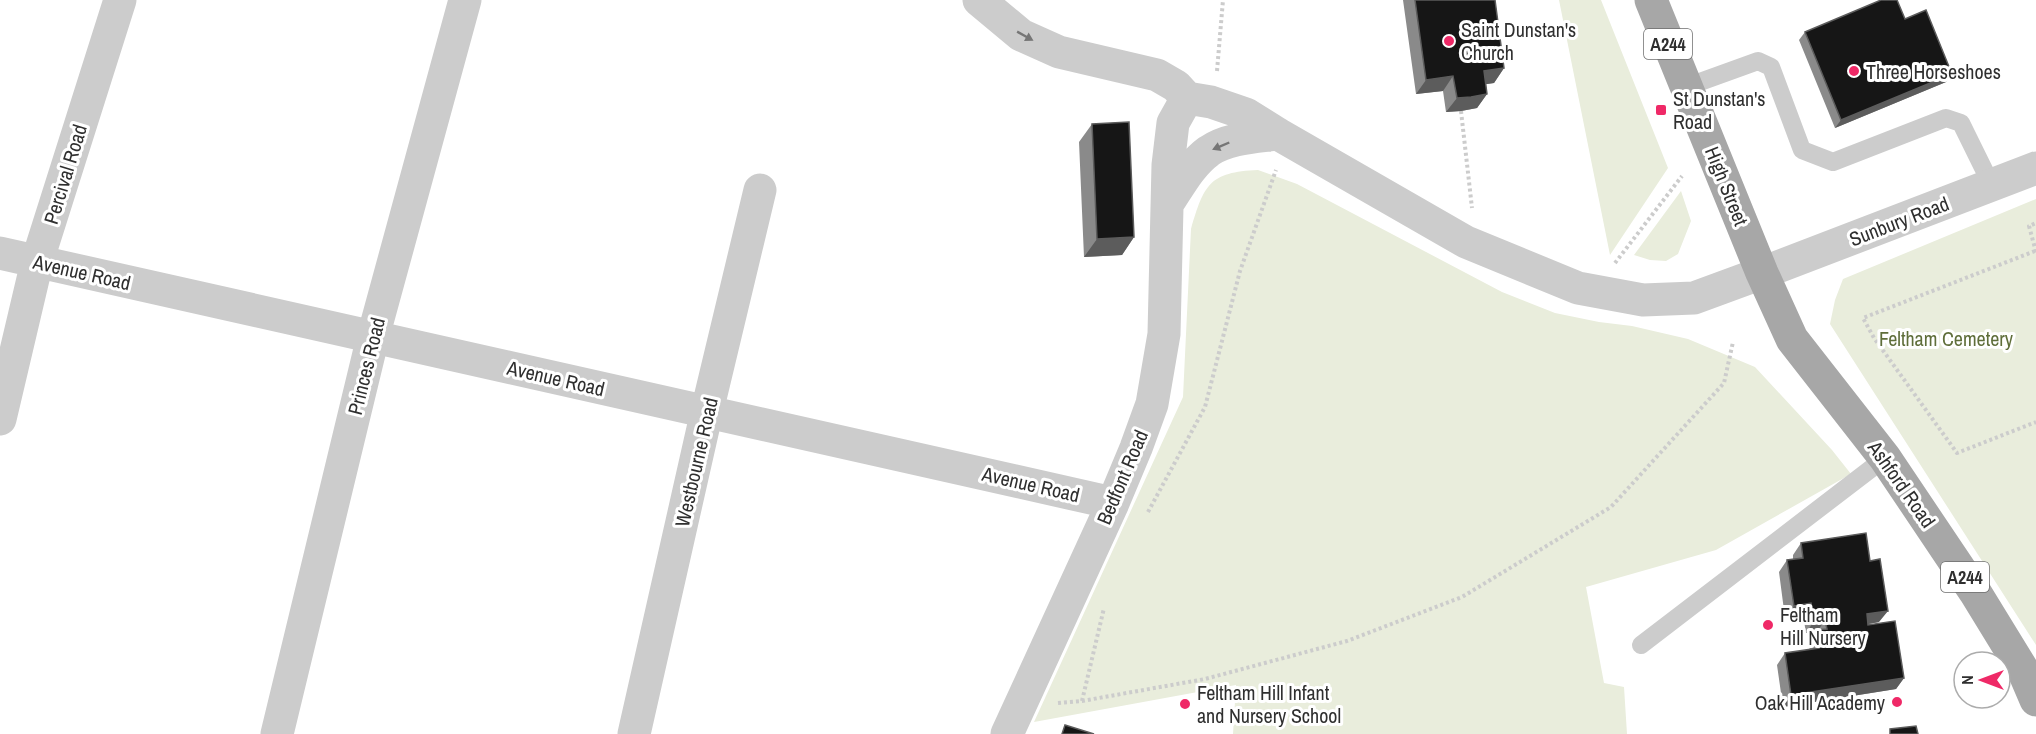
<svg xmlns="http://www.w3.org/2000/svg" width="2036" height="734" font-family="'Archivo Narrow',sans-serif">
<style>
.green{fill:#e9eddc}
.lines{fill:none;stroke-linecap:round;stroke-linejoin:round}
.path{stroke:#ccc;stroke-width:4;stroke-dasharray:3 3;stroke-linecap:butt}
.service{stroke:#ccc;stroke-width:18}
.minor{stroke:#ccc;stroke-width:33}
.tertiary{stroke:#ccc;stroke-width:33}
.primary{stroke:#a7a7a7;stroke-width:33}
.wall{fill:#8a8a8a}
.shaded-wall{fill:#5c5c5c}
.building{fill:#161616;stroke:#5c5c5c;stroke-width:1.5}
.oneway{fill:#767676}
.poi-dot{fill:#ef2967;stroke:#fff;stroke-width:2}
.labels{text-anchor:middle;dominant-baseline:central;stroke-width:6;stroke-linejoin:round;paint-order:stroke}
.shield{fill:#fff;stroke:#6d6d6d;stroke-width:1.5}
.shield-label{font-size:18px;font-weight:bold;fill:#2f2f2f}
.poi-label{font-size:20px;fill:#2f2f2f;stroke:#fff;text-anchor:start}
.street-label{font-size:20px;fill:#2f2f2f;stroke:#fff}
.park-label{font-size:20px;fill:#5f6e3a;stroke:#fff}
</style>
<rect width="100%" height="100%" fill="#fff"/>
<!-- green -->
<path class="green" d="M1559,0H1601L1668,168L1610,255Z
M1258,170L1297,184L1502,292L1555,313L1599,322L1632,326L1688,339L1755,367L1832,450L1851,474L1716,550L1586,587L1604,683L1624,687L1627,734H1233L1236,685L1034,722L1183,397L1191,229C1204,185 1209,172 1258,170Z
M1681,191L1691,221L1678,254L1666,261L1650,260L1634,255Z
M2036,199V645L1830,324L1835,300L1843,279Z"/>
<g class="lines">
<!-- path -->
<path class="path" d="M1217,71L1223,0
M1461,111L1472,208
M2035,251L1863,318L1874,338L1957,453L2036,422
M2036,252L2029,226L2036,223
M1615,263L1682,176
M1148,512L1205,407L1240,271L1276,170
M1082,701L1104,608
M1058,703L1082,701L1205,679L1347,641L1462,597L1611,507L1724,383L1733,342"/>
<!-- service -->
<path class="service" d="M1686,87L1758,61L1771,67L1802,150L1833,162L1946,118L1961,123L1992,186
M1641,645L1885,458"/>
<!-- minor -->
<path class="minor" d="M979,0L1021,35L1059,52L1157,75L1176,86L1187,98L1211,102L1246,114L1278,134L1466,242L1578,288L1643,300L1694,298L1762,273
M1168,203C1180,185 1191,164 1209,151C1228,138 1256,137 1278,134
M0,253L1113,503
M0,419L37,262L120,0
M277,734L373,337L465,0
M634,734L707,411L760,190
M1007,734L1113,503L1136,448L1152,404L1164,334L1168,165L1173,123L1187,98"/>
<!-- tertiary -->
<path class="tertiary" d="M1762,273L2036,168"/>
<!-- primary -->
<path class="primary" d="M1651,0L1762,273L1792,339L1885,458L1975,592L2024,672L2036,700"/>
</g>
<!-- wall -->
<path class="wall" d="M1403,0H1495L1504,68L1494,83L1486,84L1487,94L1477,108L1461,111L1446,112L1443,91L1416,94Z
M1905,19L1946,82L1835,128L1799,40L1805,32Z
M1092,124L1134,237L1122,255L1084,257L1079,142Z
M1801,543L1879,622L1868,624L1904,678L1896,689L1783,707L1777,665L1785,653L1810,650L1808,642L1816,632L1806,633L1803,615L1785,618L1779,572L1787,560L1793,559V555Z"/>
<!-- shaded-wall -->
<path class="shaded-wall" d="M1504,68L1494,83L1474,86L1484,71Z
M1952,74L1946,82L1835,128L1841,120Z
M1453,76L1443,91L1416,94L1426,80Z
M1487,94L1477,108L1461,111L1446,112L1457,98Z
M1134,237L1122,255L1084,257L1097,239Z
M1811,603L1803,615L1785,618L1794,606Z
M1888,611L1879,622L1858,626L1867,614Z
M1825,620L1817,632V630L1816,632L1806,633L1814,621Z
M1904,678L1896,689L1783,707L1791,695Z"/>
<!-- building -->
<path class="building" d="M1415,0H1495L1504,68L1484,71L1487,94L1471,97L1457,98L1453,76L1426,80Z
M1881,0H1897L1905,19L1926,10L1952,74L1841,120L1805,32Z
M1129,122L1134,237L1097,239L1092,124Z
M1866,533L1870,561L1880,559L1888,611L1867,614L1868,625L1895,621L1904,678L1791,695L1785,653L1819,648L1817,630L1827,629L1825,620L1814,621L1811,603L1794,606L1787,560L1803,558L1801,543Z
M1065,725L1094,734H1062Z
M1916,726L1918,734H1890V729Z"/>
<!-- one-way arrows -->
<defs><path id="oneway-solid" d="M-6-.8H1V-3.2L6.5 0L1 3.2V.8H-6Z" transform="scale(1.5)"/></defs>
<g class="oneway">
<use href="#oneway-solid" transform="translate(1025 36) rotate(29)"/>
<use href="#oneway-solid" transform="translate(1221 146) rotate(157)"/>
</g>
<!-- markers -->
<g class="poi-dot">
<circle cx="1449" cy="41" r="6"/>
<circle cx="1854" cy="71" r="6"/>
<rect x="1655" y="104" width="12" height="12" rx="3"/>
<circle cx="1768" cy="625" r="6"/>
<circle cx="1897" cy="702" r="6"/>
<circle cx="1185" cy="704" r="6"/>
</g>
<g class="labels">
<!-- shield labels -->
<g class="shield">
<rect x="1644" y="29" width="48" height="30" rx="4.5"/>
<rect x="1941" y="562" width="48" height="30" rx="4.5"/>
</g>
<g class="shield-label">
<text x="1668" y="44">A244</text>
<text x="1965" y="577">A244</text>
</g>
<!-- poi labels -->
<g class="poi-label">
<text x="1461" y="29">Saint Dunstan's<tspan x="1461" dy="23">Church</tspan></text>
<text x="1866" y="71">Three Horseshoes</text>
<text x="1673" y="98">St Dunstan's<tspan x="1673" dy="23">Road</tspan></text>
<text x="1780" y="614">Feltham<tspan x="1780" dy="23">Hill Nursery</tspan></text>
<text x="1197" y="692">Feltham Hill Infant<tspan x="1197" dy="23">and Nursery School</tspan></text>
<text x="1885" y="702" text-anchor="end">Oak Hill Academy</text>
</g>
<!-- street labels -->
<g class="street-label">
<text transform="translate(65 174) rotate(-73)">Percival Road</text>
<text transform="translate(1727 186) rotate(68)">High Street</text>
<text transform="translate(1899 221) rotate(-21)">Sunbury Road</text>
<text transform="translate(82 272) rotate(13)">Avenue Road</text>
<text transform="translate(366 366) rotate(-76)">Princes Road</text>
<text transform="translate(556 378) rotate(13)">Avenue Road</text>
<text transform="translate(696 462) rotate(-77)">Westbourne Road</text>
<text transform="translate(1122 477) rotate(-67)">Bedfont Road</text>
<text transform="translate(1031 484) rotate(13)">Avenue Road</text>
<text transform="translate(1902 484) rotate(55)">Ashford Road</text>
</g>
<!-- park labels -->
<g class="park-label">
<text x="1946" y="338">Feltham Cemetery</text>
</g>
</g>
<!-- north arrow -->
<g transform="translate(1982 680) rotate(270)"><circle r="28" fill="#ffffff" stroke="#acacac" stroke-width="1.5"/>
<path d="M0-4.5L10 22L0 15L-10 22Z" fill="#ef2967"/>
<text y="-9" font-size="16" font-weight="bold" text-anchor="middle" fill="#2f2f2f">N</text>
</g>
</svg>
